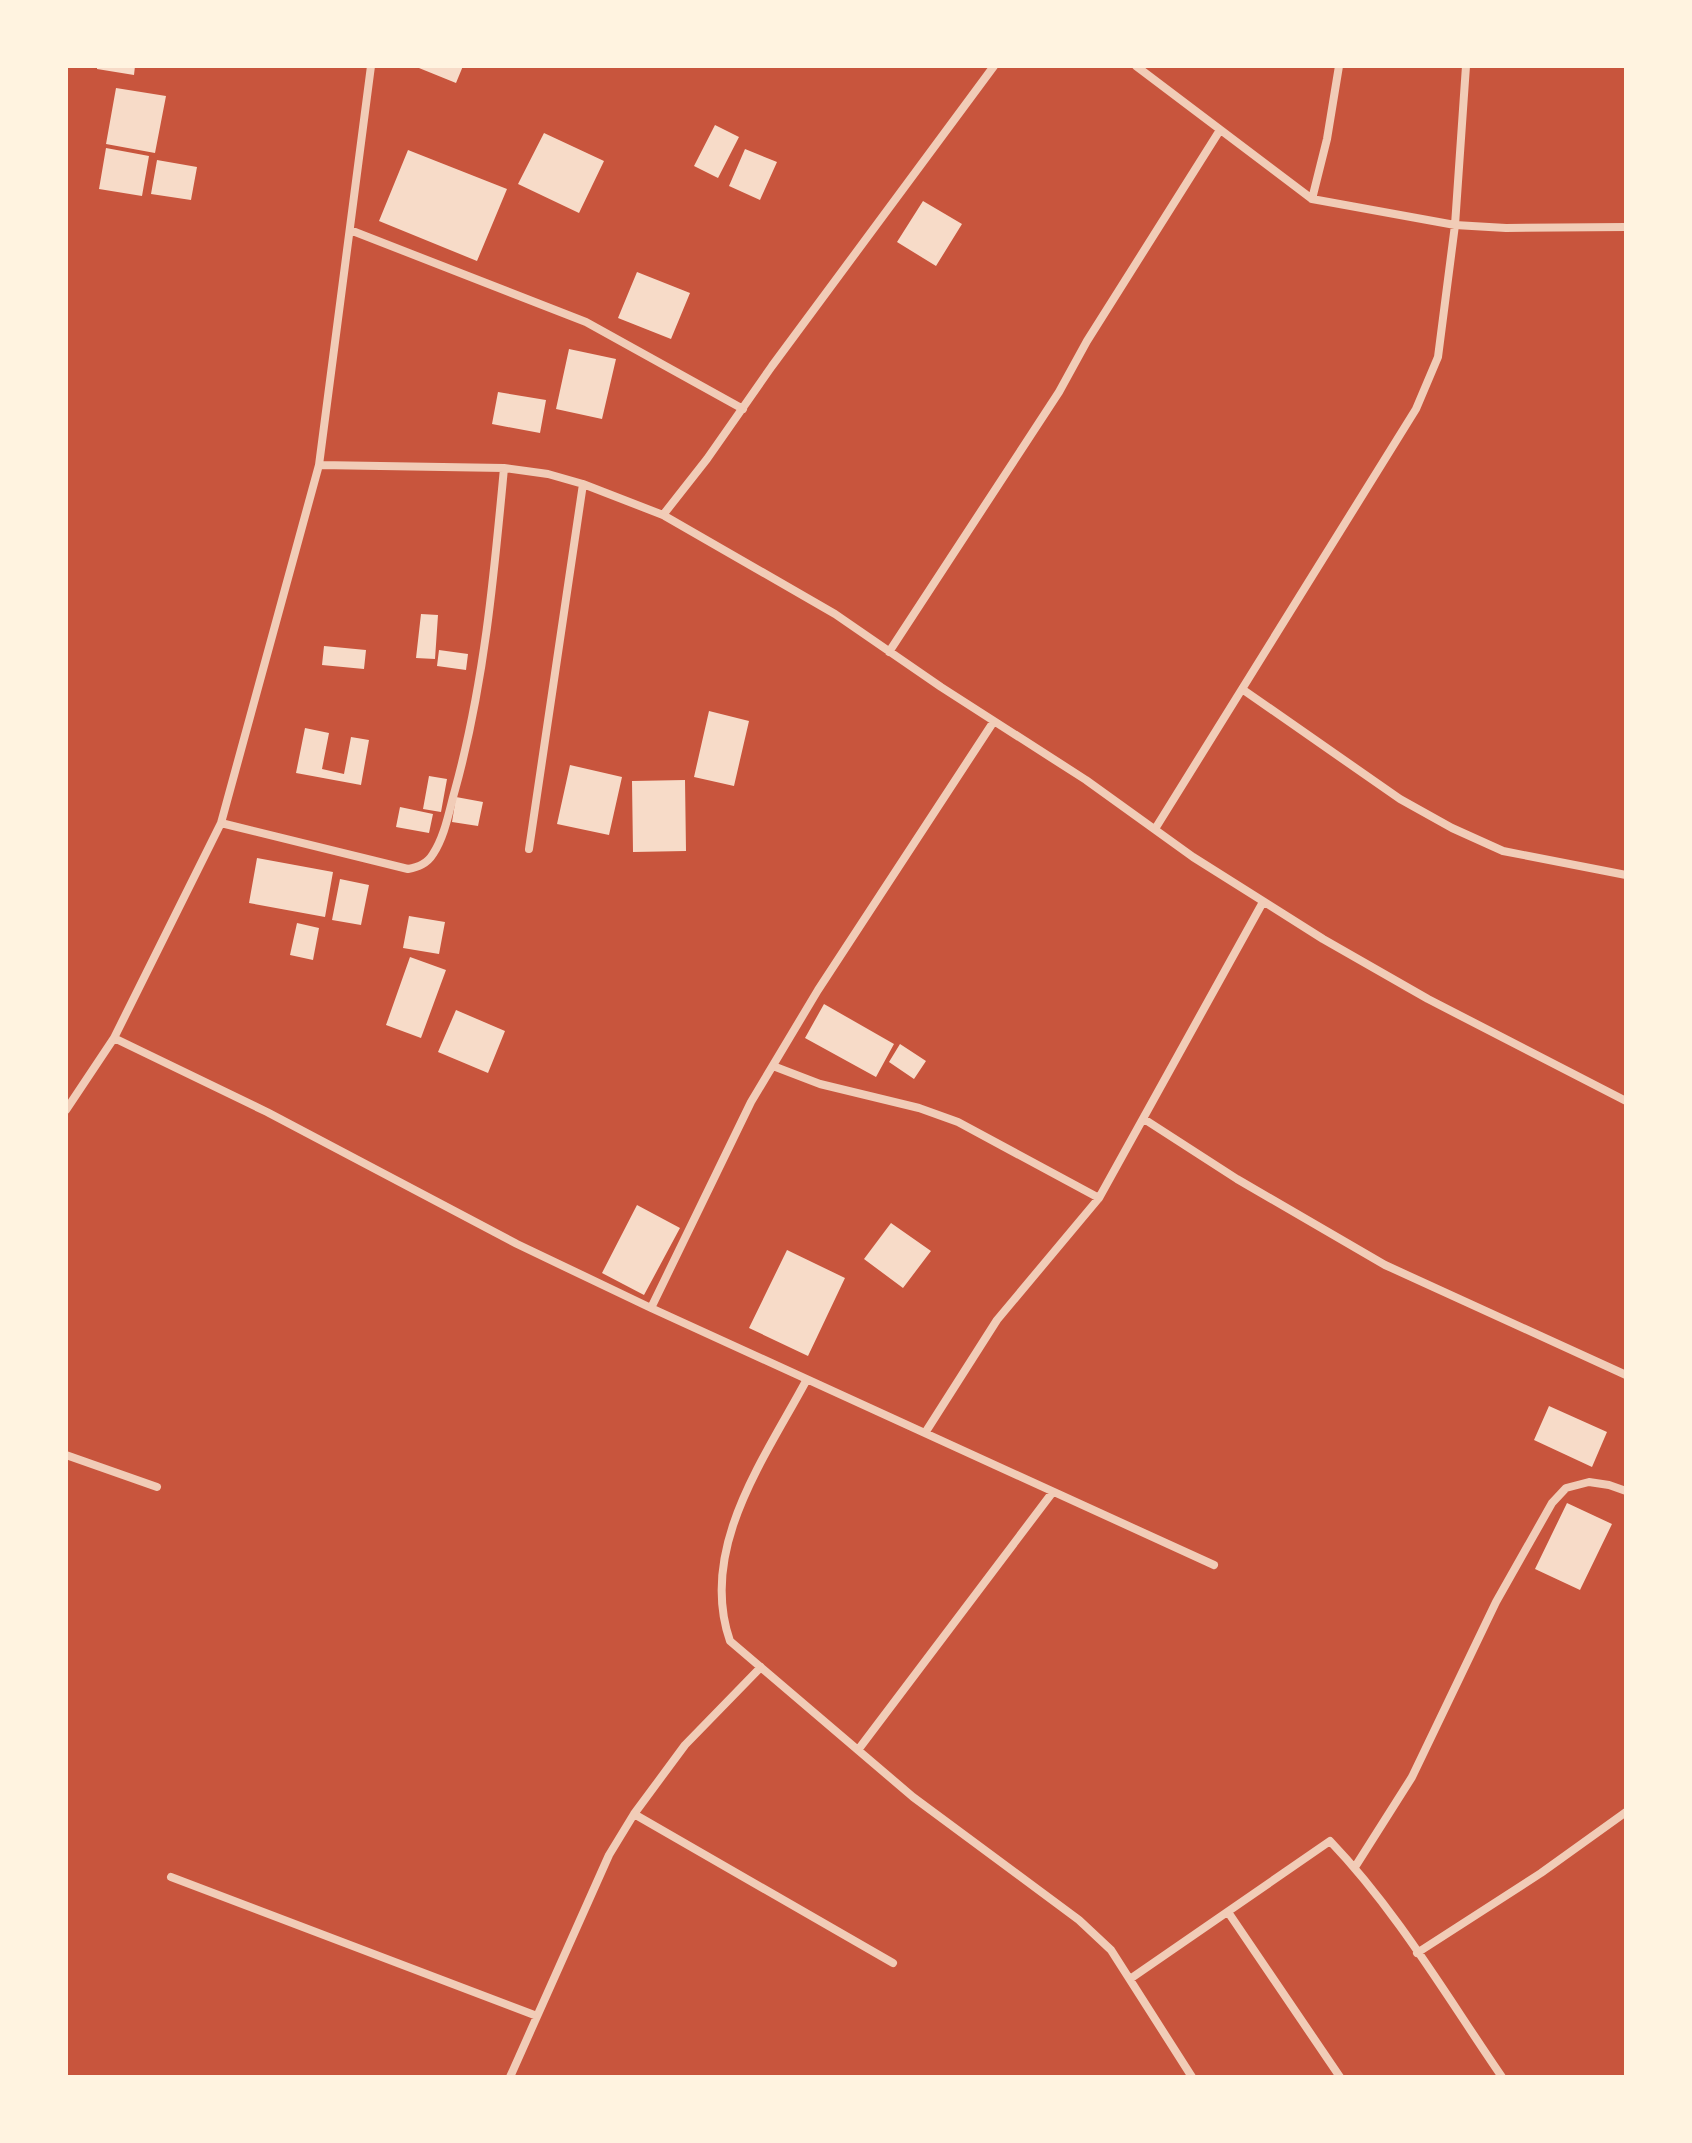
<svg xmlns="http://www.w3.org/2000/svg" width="1692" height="2143" font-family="Helvetica,sans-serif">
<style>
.building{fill:#f7dbc8}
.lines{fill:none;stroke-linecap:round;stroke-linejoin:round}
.minor{stroke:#f1ccb7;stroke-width:8}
</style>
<rect width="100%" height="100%" fill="#c8553d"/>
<!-- building -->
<path class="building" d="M97,66H135L134,75L97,69Z
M414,66H463L456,83Z
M116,88L166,96L155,153L106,144Z
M715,125L739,137L718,178L694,166Z
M544,133L604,161L579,213L518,184Z
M106,148L149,156L142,196L99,189Z
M745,149L777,162L760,200L729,186Z
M408,150L507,189L477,261L379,221Z
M157,160L197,167L191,200L151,194Z
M923,201L962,224L936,266L897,242Z
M637,272L690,293L671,339L618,318Z
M569,349L616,359L602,419L556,409Z
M498,392L546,400L540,433L492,424Z
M421,614L438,615L435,659L416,658Z
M324,646L366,650L364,669L322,665Z
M439,650L468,654L466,670L437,666Z
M709,711L749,721L734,786L694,777Z
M305,728L329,733L322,769L344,774L351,737L369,740L361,785L296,773Z
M570,765L622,777L609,835L557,824Z
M429,776L447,779L441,812L423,809Z
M685,780L686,851L633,852L632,781Z
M456,797L483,802L478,826L452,822Z
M400,807L433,814L429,833L396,827Z
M257,858L333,872L325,917L249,903Z
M340,879L369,885L361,925L332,920Z
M409,916L445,922L439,954L403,948Z
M297,923L319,928L313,960L290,955Z
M410,957L446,970L421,1038L386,1025Z
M824,1004L894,1044L876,1077L805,1038Z
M456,1010L505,1031L488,1073L438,1052Z
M900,1044L926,1061L914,1079L889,1062Z
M637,1205L680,1228L644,1295L602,1273Z
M891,1223L931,1251L903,1288L864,1259Z
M787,1250L845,1278L808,1356L749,1328Z
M1549,1406L1607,1432L1592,1467L1534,1440Z
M1567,1503L1612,1524L1580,1590L1535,1569Z"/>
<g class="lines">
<!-- minor -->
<path class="minor" d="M1136,66L1312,199L1455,225L1506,228L1626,227
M1312,199L1327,139L1339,66
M350,230L586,322L743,409
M319,465L504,468L548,474L583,484L663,515L835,614L941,687L1086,780L1193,857L1323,939L1428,999L1626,1101
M663,515L707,459L772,366L994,66
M889,652L1059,392L1087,341L1220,130
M1242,689L1400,799L1452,828L1503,851L1626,875
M221,823L408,869C418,867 427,864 433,854C445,836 449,811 455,790C484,685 494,576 504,468
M1155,829L1416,409L1438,357L1455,225L1466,66
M529,849L583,484
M114,1038L267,1112L517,1244L651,1308L1214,1565
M773,1066L820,1084L919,1108L958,1122L1099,1198
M66,1110L114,1038L221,823L319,465L371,66
M1144,1119L1237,1179L1385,1265L1626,1375
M651,1308L751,1102L818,990L994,721
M806,1381C764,1459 698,1549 730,1641L913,1797L1079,1920L1111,1950L1192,2077
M925,1433L997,1320L1099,1198L1263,902
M66,1455L157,1487
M858,1750L1052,1493
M634,1814L893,1963
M1355,1867L1412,1777L1496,1602L1552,1503L1566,1488L1589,1482L1609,1485L1626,1491
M171,1877L537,2016
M1228,1912L1340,2077
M1417,1953L1541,1873L1626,1812
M1130,1979L1330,1841C1397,1911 1447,1997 1502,2077
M510,2077L609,1855L634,1814L685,1745L761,1667"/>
</g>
<!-- border -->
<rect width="1692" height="2143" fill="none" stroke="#fff3e0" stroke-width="136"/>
</svg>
